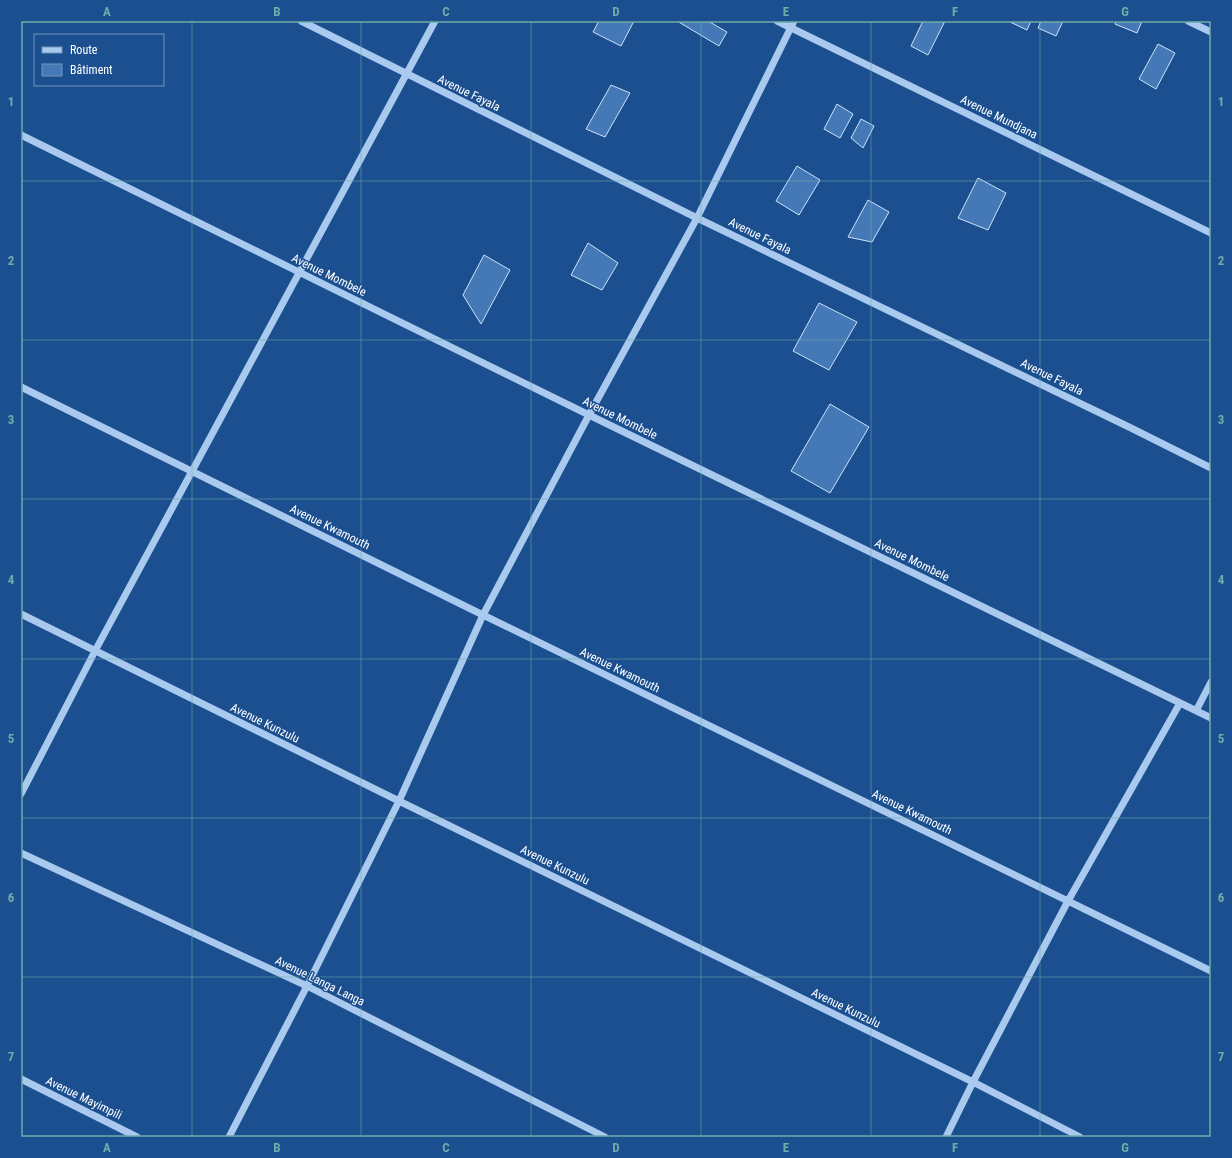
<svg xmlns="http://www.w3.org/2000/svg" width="1232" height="1158" font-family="'Roboto Condensed',sans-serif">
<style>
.building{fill:#4478b7;stroke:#cfe3fa}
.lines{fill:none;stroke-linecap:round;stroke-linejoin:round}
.minor{stroke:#a9c9ee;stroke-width:7}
.grid{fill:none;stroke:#6fada8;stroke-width:1;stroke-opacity:0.55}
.labels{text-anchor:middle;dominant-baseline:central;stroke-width:3;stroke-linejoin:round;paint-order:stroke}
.street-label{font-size:12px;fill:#fff;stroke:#1b4f8f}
.neatline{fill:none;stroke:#6fada8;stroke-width:1.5}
.grid-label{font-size:13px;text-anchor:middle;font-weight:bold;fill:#6fada8}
</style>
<rect width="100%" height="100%" fill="#1b4f8f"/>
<!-- building -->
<path class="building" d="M599,21H634L621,46L593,32Z
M677,21H708L727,32L719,46Z
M923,21H945L928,55L911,46Z
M1008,21H1031L1027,30Z
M1041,21H1063L1056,36L1038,28Z
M1116,21H1142L1137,33L1115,24Z
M1158,44L1175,53L1156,89L1139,79Z
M611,85L630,93L605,137L586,129Z
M837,104L853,114L840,138L824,129Z
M861,119L874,126L863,148L851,138Z
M797,166L820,180L799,215L776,201Z
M978,178L1006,193L988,230L958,218Z
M868,200L889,212L872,242L848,237Z
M588,243L618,263L602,290L571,275Z
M484,255L510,270L481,324L463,295Z
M819,303L857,322L829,370L793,351Z
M830,404L869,427L830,493L791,471Z"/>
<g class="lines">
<!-- minor -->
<path class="minor" d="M301,21L697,218L1129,427L1211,468
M777,21L1211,233
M1188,21L1211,32
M21,135L589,415L1211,718
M21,387L483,615L1211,971
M21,614L399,801L973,1082L1080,1137
M1196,711L1211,682
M21,794L95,651L435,21
M21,853L307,986L605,1137
M21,1079L137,1137
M229,1137L307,986L399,801L483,615L589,415L697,218L794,21
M946,1137L973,1082L1068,901L1180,703"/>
</g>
<!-- grid -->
<path class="grid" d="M192,21V1137M361,21V1137M531,21V1137M701,21V1137M871,21V1137M1040,21V1137M21,181H1211M21,340H1211M21,499H1211M21,659H1211M21,818H1211M21,977H1211"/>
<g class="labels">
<!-- street labels -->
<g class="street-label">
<text transform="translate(469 93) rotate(26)">Avenue Fayala</text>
<text transform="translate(999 117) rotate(26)">Avenue Mundjana</text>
<text transform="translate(760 236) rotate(26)">Avenue Fayala</text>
<text transform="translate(329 275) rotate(26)">Avenue Mombele</text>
<text transform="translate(1052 377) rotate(26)">Avenue Fayala</text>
<text transform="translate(620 418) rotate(26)">Avenue Mombele</text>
<text transform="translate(330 527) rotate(26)">Avenue Kwamouth</text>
<text transform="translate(912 560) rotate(26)">Avenue Mombele</text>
<text transform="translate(620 670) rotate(26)">Avenue Kwamouth</text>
<text transform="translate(265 723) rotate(26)">Avenue Kunzulu</text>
<text transform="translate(912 812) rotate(26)">Avenue Kwamouth</text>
<text transform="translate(555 865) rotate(26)">Avenue Kunzulu</text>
<text transform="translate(320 981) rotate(26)">Avenue Langa Langa</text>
<text transform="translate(846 1008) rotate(26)">Avenue Kunzulu</text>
<text transform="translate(84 1098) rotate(26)">Avenue Mayimpili</text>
</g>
</g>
<!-- border -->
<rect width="1232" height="1158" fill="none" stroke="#1b4f8f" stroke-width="44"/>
<!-- legend -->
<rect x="34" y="34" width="130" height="52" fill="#1b4f8f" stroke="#7695bc"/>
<rect x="42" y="47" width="20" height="6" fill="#a9c9ee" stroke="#7695bc"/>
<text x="70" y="54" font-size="12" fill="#ffffff">Route</text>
<rect x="42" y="64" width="20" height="12" fill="#4478b7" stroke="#7695bc"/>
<text x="70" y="74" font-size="12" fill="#ffffff">Bâtiment</text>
<rect x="22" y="22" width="1188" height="1114" class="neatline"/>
<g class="grid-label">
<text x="107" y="16">A</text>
<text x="277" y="16">B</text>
<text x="446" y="16">C</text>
<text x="616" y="16">D</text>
<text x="786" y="16">E</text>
<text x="955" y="16">F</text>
<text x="1125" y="16">G</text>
<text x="11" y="106">1</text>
<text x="1221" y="106">1</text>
<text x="11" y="265">2</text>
<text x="1221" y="265">2</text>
<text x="11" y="424">3</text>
<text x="1221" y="424">3</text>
<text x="11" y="584">4</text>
<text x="1221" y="584">4</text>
<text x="11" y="743">5</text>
<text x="1221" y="743">5</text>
<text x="11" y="902">6</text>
<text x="1221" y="902">6</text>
<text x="11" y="1061">7</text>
<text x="1221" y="1061">7</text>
<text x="107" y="1152">A</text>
<text x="277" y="1152">B</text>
<text x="446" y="1152">C</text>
<text x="616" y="1152">D</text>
<text x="786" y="1152">E</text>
<text x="955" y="1152">F</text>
<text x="1125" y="1152">G</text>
</g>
</svg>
